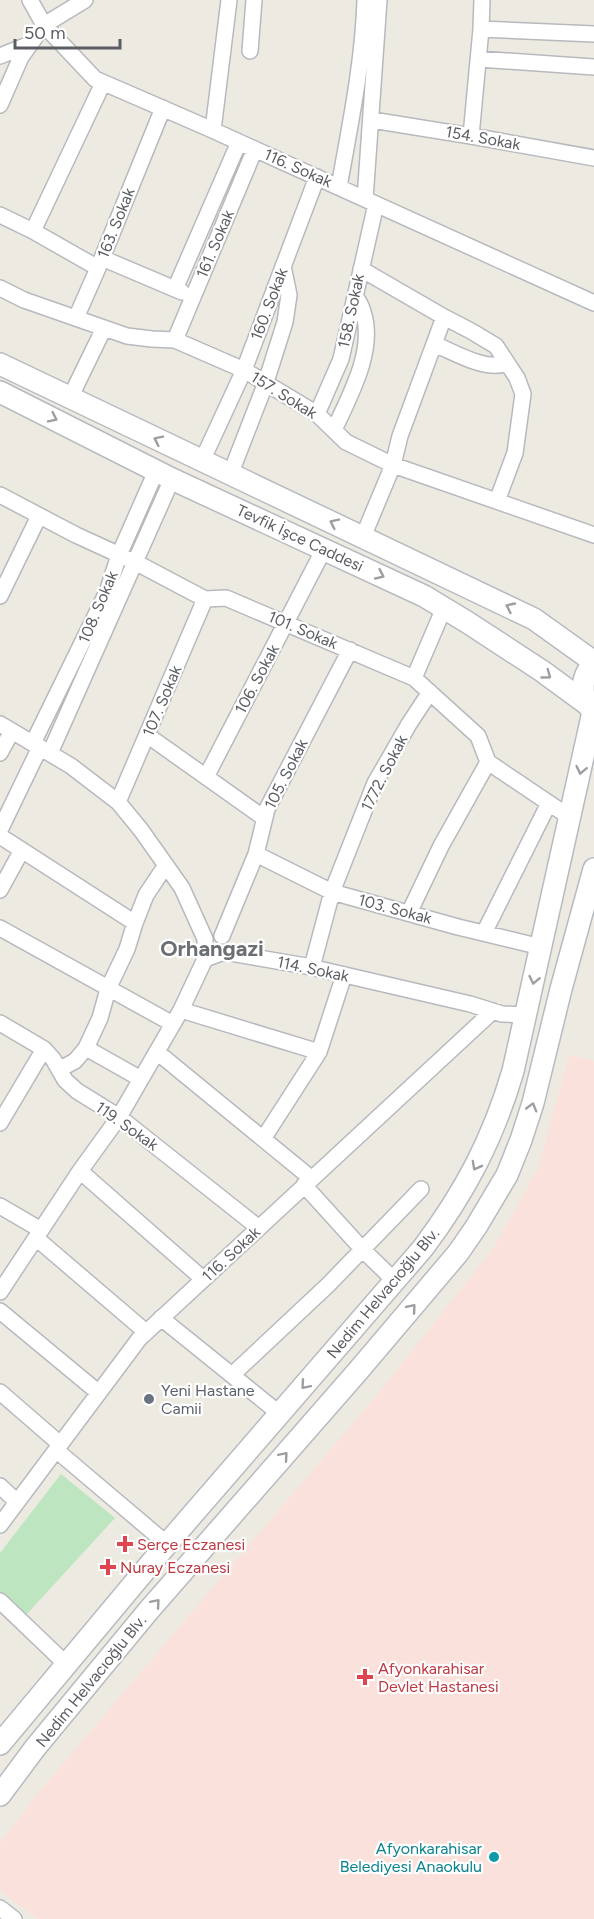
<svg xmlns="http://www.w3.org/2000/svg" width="594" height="1919" font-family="Figtree,sans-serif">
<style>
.medical{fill:#fbe1dc}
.green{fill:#bde5bf}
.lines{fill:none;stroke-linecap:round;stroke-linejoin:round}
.minor-casing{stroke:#b7b9be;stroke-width:18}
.secondary-casing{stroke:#b7bac0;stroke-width:24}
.minor{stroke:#fff;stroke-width:15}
.secondary{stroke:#fff;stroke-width:21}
.oneway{stroke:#9c9ea1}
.worship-dot{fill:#6b7280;stroke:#fff;stroke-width:2}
.health-dot{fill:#e0444e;stroke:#fff;stroke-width:2}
.culture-dot{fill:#0f9aa8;stroke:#fff;stroke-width:2}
.labels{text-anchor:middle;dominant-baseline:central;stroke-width:4.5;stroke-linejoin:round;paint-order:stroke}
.street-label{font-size:16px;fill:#5a5d62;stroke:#fff}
.worship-label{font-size:16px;fill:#5b616d;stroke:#fff;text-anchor:start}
.health-label{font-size:16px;fill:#be3a42;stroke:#fff;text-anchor:start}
.culture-label{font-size:16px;fill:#0d838f;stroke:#fff;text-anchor:end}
.district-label{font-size:22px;font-weight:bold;fill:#6b6f74;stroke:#fff}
</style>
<rect width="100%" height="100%" fill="#edebe1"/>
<!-- medical -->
<path class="medical" d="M569,1055L594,1061V1919H37L0,1890V1843L38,1793L376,1396L495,1246L538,1168Z"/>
<!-- green -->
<path class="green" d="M61,1474L115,1518L26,1615L0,1591V1553Z"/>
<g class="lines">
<!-- minor casing -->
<g class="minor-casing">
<path id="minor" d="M30,0L44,25L95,79L208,128L594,303
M481,29L594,34
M250,51L254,0
M0,56L30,44
M479,59L594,67
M0,105L21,57L44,25L85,0
M372,120L471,136L594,158
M213,130L229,0
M471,136L481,29L482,0
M339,187C350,125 363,63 365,0
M365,199L379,0
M0,215L33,231L98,268L163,108
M33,231L103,83
M102,258L182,292
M361,269L444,317L400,436L393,465L363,537
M0,288L24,300L127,336L152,339L175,340L244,370L317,414L346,442L393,465L594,535
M175,289L239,142
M444,317L471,331L496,346L517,378L523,394L515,453L497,501
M76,318L98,268
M175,340L255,149
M434,344C454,352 486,372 507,363
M70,398L104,328
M317,414L341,359L376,204
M334,430C349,397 376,350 363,312C362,306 358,301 355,295
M202,461L244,370L317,177
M230,475L265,385L285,322L289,295L283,266
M0,495L76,535L135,562L205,599L226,598L414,678L478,736L488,762L571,818
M0,596L39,516
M414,678L444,608
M0,724L71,766L118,802L141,830L182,888L205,939V959L181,1010L119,1117L80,1171L0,1292
M147,735L264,818
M33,743L107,592L119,555L157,469
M0,753L12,731
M50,753L172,479
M206,777L324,549
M118,802L205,599
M0,830L40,747
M0,836L135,923
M256,854L332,892L458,927L541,947
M0,890L22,850
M409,913L441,846L488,762
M0,928L173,1024
M484,933L549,803
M222,936L256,854L267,809L350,650
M205,959L224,952L306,966L470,1004L502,1014L527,1015
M312,967L332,892L375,783L409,724L430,692
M181,1010L319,1052
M0,1023L44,1049L53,1059L65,1080L77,1091L119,1117L259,1228
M86,1048L141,1079
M157,1052L312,1179
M60,1069L75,1061L86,1048L100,1018L108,989L127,949L135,923L146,895L166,865
M0,1123L44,1049
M263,1139L319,1052L344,975
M80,1171L203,1279
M304,1185L363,1250L395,1281
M0,1206L41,1230
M36,1238L146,1332
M0,1311L99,1393
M161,1318L280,1414
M232,1375L328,1285L421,1189
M0,1392L60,1444
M56,1450L167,1544
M0,1486L17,1502
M0,1525L139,1339L493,1011
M0,1601L66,1664
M0,1908L14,1919"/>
</g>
<!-- secondary casing -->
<g class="secondary-casing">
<path id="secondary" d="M0,364L534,619L594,662C580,679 579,696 594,713
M0,392L172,479L424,596L467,622L542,671L587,704
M0,1744L167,1544L423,1248C465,1192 493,1139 513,1071L593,712
M0,1795L35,1748L149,1610L358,1371L458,1253L476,1227L507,1175L521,1140L533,1103L561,989L594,869"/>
</g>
<!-- minor -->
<use href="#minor" class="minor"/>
<!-- secondary -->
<use href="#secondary" class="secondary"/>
</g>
<!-- one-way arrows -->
<defs><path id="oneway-chevron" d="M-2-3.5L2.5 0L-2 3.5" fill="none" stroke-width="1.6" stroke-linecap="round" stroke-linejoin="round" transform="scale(1.5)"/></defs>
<g class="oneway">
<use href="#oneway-chevron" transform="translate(53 418) rotate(26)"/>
<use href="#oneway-chevron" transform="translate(158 440) rotate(-154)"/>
<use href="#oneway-chevron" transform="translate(334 523) rotate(-154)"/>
<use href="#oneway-chevron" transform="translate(380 575) rotate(25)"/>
<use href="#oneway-chevron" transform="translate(510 607) rotate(-155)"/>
<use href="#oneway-chevron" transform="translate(547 675) rotate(36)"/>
<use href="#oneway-chevron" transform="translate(581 770) rotate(102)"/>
<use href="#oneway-chevron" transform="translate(534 980) rotate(102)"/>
<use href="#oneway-chevron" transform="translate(532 1107) rotate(-74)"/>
<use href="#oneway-chevron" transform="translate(476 1166) rotate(118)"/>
<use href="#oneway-chevron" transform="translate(412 1308) rotate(-50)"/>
<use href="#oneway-chevron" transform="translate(305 1385) rotate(131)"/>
<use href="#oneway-chevron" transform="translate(284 1456) rotate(-49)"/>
<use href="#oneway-chevron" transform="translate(156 1603) rotate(-49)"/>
</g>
<!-- markers -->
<circle class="worship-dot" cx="149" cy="1399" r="6"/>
<g class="health-dot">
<path d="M122 1535h6v6h6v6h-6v6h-6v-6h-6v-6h6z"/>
<path d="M105 1558h6v6h6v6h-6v6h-6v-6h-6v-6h6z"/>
<path d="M362 1668h6v6h6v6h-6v6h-6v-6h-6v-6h6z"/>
</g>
<circle class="culture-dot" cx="494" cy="1857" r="6"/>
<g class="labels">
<!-- street labels -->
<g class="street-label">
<text transform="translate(483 138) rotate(10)">154. Sokak</text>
<text transform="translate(298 168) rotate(24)">116. Sokak</text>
<text transform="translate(116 223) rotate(-68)">163. Sokak</text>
<text transform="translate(215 244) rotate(-67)">161. Sokak</text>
<text transform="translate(269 304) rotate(-69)">160. Sokak</text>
<text transform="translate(351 311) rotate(-78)">158. Sokak</text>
<text transform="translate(284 395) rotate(32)">157. Sokak</text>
<text transform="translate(300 538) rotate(25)">Tevfik İşce Caddesi</text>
<text transform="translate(98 607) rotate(-67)">108. Sokak</text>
<text transform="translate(303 630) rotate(23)">101. Sokak</text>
<text transform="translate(257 679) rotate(-62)">106. Sokak</text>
<text transform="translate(162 701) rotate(-67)">107. Sokak</text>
<text transform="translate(384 773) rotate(-63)">1772. Sokak</text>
<text transform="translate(286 774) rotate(-63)">105. Sokak</text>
<text transform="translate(395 909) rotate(15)">103. Sokak</text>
<text transform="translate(313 969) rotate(12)">114. Sokak</text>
<text transform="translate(127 1126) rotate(35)">119. Sokak</text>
<text transform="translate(231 1254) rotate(-43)">116. Sokak</text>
<text transform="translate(383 1293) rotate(-50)">Nedim Helvacıoğlu Blv.</text>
<text transform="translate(91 1681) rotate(-51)">Nedim Helvacıoğlu Blv.</text>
</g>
<!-- worship labels -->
<g class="worship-label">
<text x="161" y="1390">Yeni Hastane<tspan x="161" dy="18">Camii</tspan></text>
</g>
<!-- health labels -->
<g class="health-label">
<text x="137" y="1544">Serçe Eczanesi</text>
<text x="120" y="1567">Nuray Eczanesi</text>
<text x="378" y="1668">Afyonkarahisar<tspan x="378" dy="18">Devlet Hastanesi</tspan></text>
</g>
<!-- culture labels -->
<g class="culture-label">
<text x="482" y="1848">Afyonkarahisar<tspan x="482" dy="18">Belediyesi Anaokulu</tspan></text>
</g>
<!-- district labels -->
<g class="district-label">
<text x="212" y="948">Orhangazi</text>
</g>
</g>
<!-- scale -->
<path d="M15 39v9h105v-9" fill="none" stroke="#5a5d62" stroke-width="3"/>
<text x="24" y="39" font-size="18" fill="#5a5d62" stroke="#ffffff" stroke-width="4.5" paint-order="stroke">50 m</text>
</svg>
